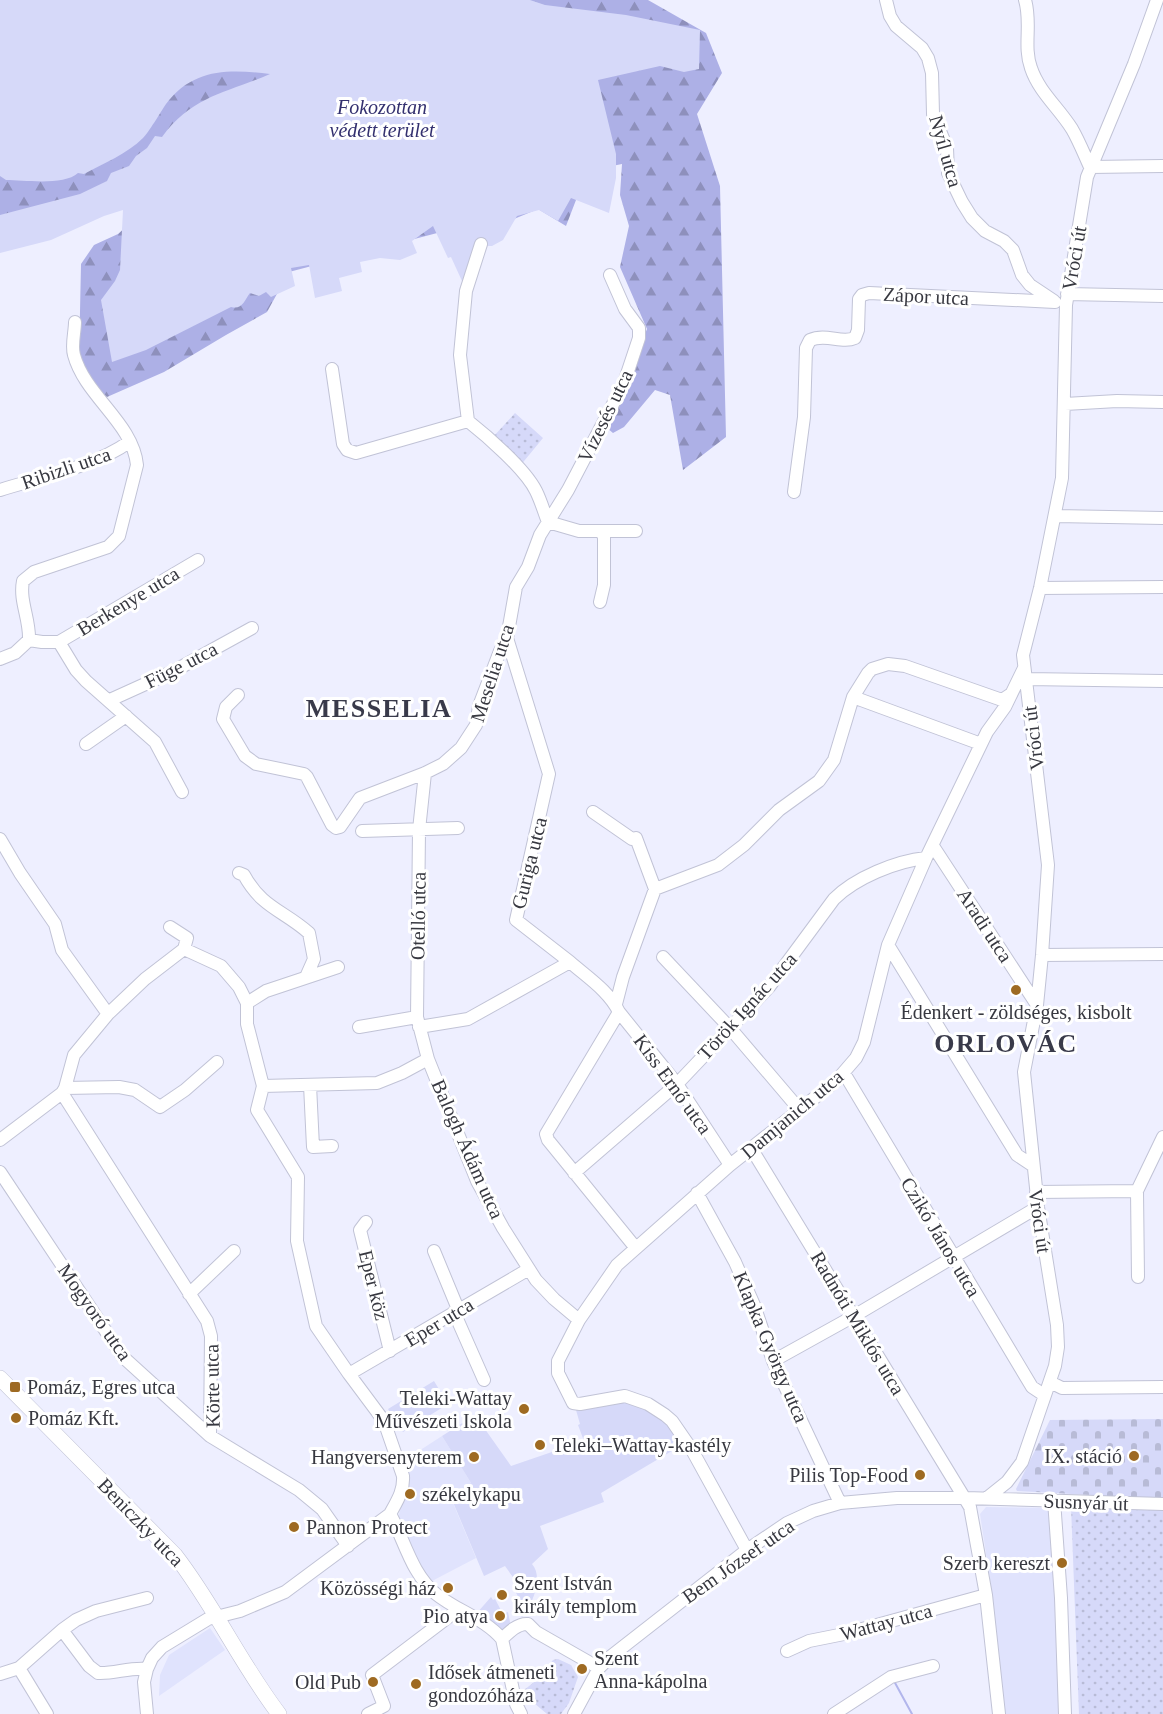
<svg xmlns="http://www.w3.org/2000/svg" width="1163" height="1714" font-family="'Times New Roman',serif">
<style>
.built{fill:#e0e3fd}
.grass{fill:url(#grass-dots)}
.forest{fill:url(#forest-firs)}
.cemetery{fill:url(#cemetery-stones)}
.park{fill:#d6d9f9}
.lines{fill:none;stroke-linecap:round;stroke-linejoin:round}
.stream{stroke:#b2b6ec;stroke-width:2}
.minor-casing{stroke:#c1c3d6;stroke-width:14}
.major-casing{stroke:#c1c3d6;stroke-width:16}
.minor{stroke:#fff;stroke-width:12}
.major{stroke:#fff;stroke-width:15}
.poi-dot{fill:#9e6a22;stroke:#fff;stroke-width:2}
.labels{text-anchor:middle;dominant-baseline:central;stroke-width:6;stroke-linejoin:round;paint-order:stroke}
.park-label{font-size:20px;font-style:italic;fill:#33306f;stroke:#fff}
.street-label{font-size:20px;fill:#373840;stroke:#fff}
.poi-label{font-size:20px;fill:#373840;stroke:#fff;text-anchor:start}
.district-label{font-size:26px;font-weight:bold;letter-spacing:1.5px;fill:#393a4a;stroke:#fff}
</style>
<defs>
<pattern id="grass-dots" width="8" height="8" patternUnits="userSpaceOnUse" patternTransform="scale(1.5)"><rect width="8" height="8" fill="#d6d9f9"/><path d="M2 2h.1M6 6h.1" fill="none" stroke="#b8bbd6" stroke-width="1.8" stroke-linecap="round"/></pattern>
<pattern id="forest-firs" width="22" height="20" patternUnits="userSpaceOnUse" patternTransform="scale(1.5)"><rect width="22" height="20" fill="#adb0e6"/><path d="M5 1l3.5 6h-7zM16 11l3.5 6h-7z" fill="#8e90bc"/></pattern>
<pattern id="cemetery-stones" width="16" height="16" patternUnits="userSpaceOnUse" patternTransform="scale(1.5)"><rect width="16" height="16" fill="#d6d9f9"/><path d="M2 7V4a2 2 0 0 1 4 0v3zM10 15v-3a2 2 0 0 1 4 0v3z" fill="#b8bbd6"/></pattern>
</defs>
<rect width="100%" height="100%" fill="#eeefff"/>
<!-- built -->
<path class="built" d="M442,1436L471,1483L450,1496L476,1558L432,1581L424,1572L398,1518L407,1484L408,1458Z
M986,1507L1047,1508L1051,1513L1062,1714H1005L995,1655L991,1586L980,1514Z
M210,1628L225,1650L159,1696L160,1675L169,1655Z"/>
<!-- grass -->
<path class="grass" d="M515,413L543,438L520,466L493,437Z
M1071,1506L1163,1509V1714H1079Z
M558,1659L571,1665L578,1677L569,1703L561,1714H547L528,1698L524,1690L538,1679L553,1660Z"/>
<!-- forest -->
<path class="forest" d="M0,0H648L706,33L722,73L697,114L720,186L726,437L683,470L670,395L655,390L624,427L613,433L607,428L647,329L620,267L629,226L620,195L622,164L572,174L576,200L566,226L538,209L514,219L441,232L289,272L267,312L226,335L164,372L107,397L98,391L79,359L81,264L94,245L118,234L127,226L126,209L0,222Z"/>
<!-- cemetery -->
<path class="cemetery" d="M1163,1419V1499L1017,1491L1016,1489L1050,1420Z"/>
<!-- park -->
<path class="park" d="M0,0H530L545,5L626,15L700,30L699,69L684,72L660,66L598,80L616,154V178L609,213L571,198L558,221L539,210L517,216L503,240L492,246H486L476,252L462,281L451,257L448,258L433,226L412,241L417,253L400,260L380,258L360,262L362,272L339,278L342,291L315,298L309,265L291,268L295,286L271,297L266,292L259,296L250,293C244,301 242,310 231,307L146,350L112,362L101,300L115,281L120,270L123,210L104,216L51,240L0,253V215L80,194L107,181L111,173L129,166L136,156L147,148L155,136L162,137C193,95 227,93 270,74C229,69 193,68 166,104C160,113 149,132 143,138C127,154 104,163 84,174L78,173C64,186 24,180 6,180L0,176Z
M434,1381L448,1404L403,1432L388,1409Z
M623,1401L640,1404L669,1424L682,1445L601,1493L604,1502L540,1526L548,1549L532,1564C544,1577 532,1606 522,1617L516,1610L522,1604L514,1589L517,1583L505,1566L484,1576L450,1495L471,1483L442,1436L475,1415L511,1466L584,1441L578,1425L580,1424L576,1410Z
M491,1597L493,1600L495,1599L503,1614L508,1612L511,1627L502,1632L476,1614Z"/>
<g class="lines">
<!-- stream -->
<path class="stream" d="M894,1681L912,1714"/>
<!-- minor casing -->
<g class="minor-casing">
<path id="minor" d="M886,0L890,16L896,26L922,48L928,58L932,73L933,114L947,148L948,173L962,202L972,218L985,231L1004,241L1013,250L1022,275L1030,285L1054,301
M1025,0C1032,23 1023,46 1031,68C1039,92 1059,108 1072,129C1079,141 1084,154 1090,167L1163,166
M481,244L466,291L460,355L468,421C487,436 525,469 536,491C541,501 544,512 548,522
M1067,294L1163,296
M332,369L343,444L347,450L356,453L468,421
M1065,404L1117,401L1163,402
M0,490C41,477 94,467 129,442
M794,492L804,417L806,348L810,340C826,333 842,344 855,338L858,330L859,299L862,295L869,293L1055,302
M1056,516L1163,518
M548,522L579,531H636
M1040,588L1163,587
M600,602L604,585V537L601,531
M507,638L549,774L516,920L570,962
M29,640L42,642H59L76,670L86,681L155,742L182,792
M59,642L198,560
M0,659L15,653L29,640C30,619 19,601 23,581L34,572L108,547L119,536L137,465C133,423 85,396 74,355C71,346 75,332 75,322
M1026,679L1163,681
M238,695L226,707L223,719L245,756L256,764L304,774L307,777L332,825L336,828L340,827L360,798L425,773L443,764L461,748L476,725L479,706L500,651L507,638L516,587L528,567L540,535L568,490L624,383L639,338V328L625,309L610,275
M853,697L981,744
M110,700L174,671L252,628
M86,744L126,716
M425,773L419,830L417,1017L428,1059L477,1181L503,1228L536,1280L554,1299L579,1320
M593,812L632,839L636,838L655,889
M362,831L458,828
M0,839L20,873L55,924L62,950L108,1014
M933,846L1037,1005
M239,873L244,875C262,908 283,910 309,933L314,959L306,977
M655,889L718,865L744,845L779,810L819,781L834,760L853,697L868,673L872,669L888,664L905,666L1002,700L1011,694
M170,927L187,938L184,949
M888,945L1017,1155L1032,1165
M1042,955L1163,954
M663,957L730,1028L799,1109
M247,1003L266,991L338,967
M616,1004L623,977L655,889
M619,1012L546,1134L548,1140L635,1247
M359,1027L417,1017
M419,1027L468,1019L570,962C587,977 609,991 619,1012L677,1084L730,1165
M844,1073L1032,1387L1044,1395
M310,1085L313,1147L332,1146
M263,1086L377,1083L402,1073L428,1059
M65,1088L119,1087L135,1090L160,1107L185,1090L217,1062
M62,1093L207,1321L211,1336L210,1436
M0,1140L62,1093L65,1088L74,1055L108,1014L145,979L184,949
M751,1148L970,1507L986,1595L999,1714
M0,1172L123,1357L210,1436L299,1490L322,1509L348,1546
M574,1173L677,1084L769,987L834,899C855,878 896,861 926,858
M1137,1191L1138,1277
M1036,1192L1137,1191L1163,1137
M697,1193L735,1262L754,1305L773,1361L840,1503
M366,1222L360,1230L390,1351
M434,1251L458,1309
M189,1294L234,1251
M454,1312L484,1380
M773,1361L854,1316L1038,1207
M349,1374L529,1269
M1050,1382L1062,1388L1163,1387
M987,1498L1007,1482L1022,1462L1055,1366L1058,1347L1057,1325L1038,1207L1024,1072L1037,1005L1042,955L1048,865L1023,655L1040,588L1062,478L1066,305L1087,177L1134,64L1157,0
M1054,1500L1061,1598L1065,1714
M390,1514C405,1541 411,1573 436,1594C457,1611 484,1618 502,1639
M747,1550L692,1450L672,1421L665,1415L648,1404L625,1396L580,1404L573,1403L558,1373V1361L579,1320L617,1265L730,1165L837,1080L856,1058L864,1042L888,945L926,858L987,732L1005,707L1024,668
M62,1630L89,1666L98,1673C114,1674 130,1667 147,1669
M502,1639C509,1632 518,1623 528,1624L536,1632L599,1668
M502,1639L516,1704L521,1714
M787,1651L809,1641L844,1634L986,1595
M19,1668L47,1714
M0,1674L19,1668L62,1630L76,1620L96,1611L147,1598
M147,1714L144,1682L147,1669L152,1658L162,1647L208,1619L240,1611L285,1592L390,1514C397,1501 404,1491 403,1476L384,1421L349,1374L316,1326L297,1241L298,1177L257,1110L263,1086L247,1024V1003L239,987L221,966L184,949
M368,1714L384,1706L372,1675L459,1609
M574,1714L599,1668L610,1657L747,1550L787,1523L813,1511L840,1503L897,1498H965L1163,1504
M834,1714L891,1677L933,1666"/>
</g>
<!-- major casing -->
<g class="major-casing">
<path id="major" d="M0,1378L175,1555C214,1605 240,1663 279,1714"/>
</g>
<!-- minor -->
<use href="#minor" class="minor"/>
<!-- major -->
<use href="#major" class="major"/>
</g>
<!-- markers -->
<g class="poi-dot">
<circle cx="1016" cy="990" r="6"/>
<rect x="9" y="1381" width="12" height="12" rx="3"/>
<circle cx="524" cy="1409" r="6"/>
<circle cx="16" cy="1418" r="6"/>
<circle cx="540" cy="1445" r="6"/>
<circle cx="1134" cy="1456" r="6"/>
<circle cx="474" cy="1457" r="6"/>
<circle cx="920" cy="1475" r="6"/>
<circle cx="410" cy="1494" r="6"/>
<circle cx="294" cy="1527" r="6"/>
<circle cx="1062" cy="1563" r="6"/>
<circle cx="448" cy="1588" r="6"/>
<circle cx="502" cy="1595" r="6"/>
<circle cx="500" cy="1616" r="6"/>
<circle cx="582" cy="1669" r="6"/>
<circle cx="373" cy="1682" r="6"/>
<circle cx="416" cy="1684" r="6"/>
</g>
<g class="labels">
<!-- park labels -->
<g class="park-label">
<text x="382" y="107">Fokozottan<tspan x="382" dy="23">védett terület</tspan></text>
</g>
<!-- street labels -->
<g class="street-label">
<text transform="translate(946 151) rotate(74)">Nyíl utca</text>
<text transform="translate(1074 258) rotate(-80)">Vróci út</text>
<text transform="translate(926 296) rotate(3)">Zápor utca</text>
<text transform="translate(605 416) rotate(-64)">Vízesés utca</text>
<text transform="translate(66 468) rotate(-19)">Ribizli utca</text>
<text transform="translate(128 601) rotate(-31)">Berkenye utca</text>
<text transform="translate(181 665) rotate(-27)">Füge utca</text>
<text transform="translate(492 673) rotate(-72)">Meselia utca</text>
<text transform="translate(1033 738) rotate(-97)">Vróci út</text>
<text transform="translate(529 863) rotate(-76)">Guriga utca</text>
<text transform="translate(418 916) rotate(-89)">Otelló utca</text>
<text transform="translate(985 925) rotate(57)">Aradi utca</text>
<text transform="translate(747 1006) rotate(-48)">Török Ignác utca</text>
<text transform="translate(673 1084) rotate(54)">Kiss Ernő utca</text>
<text transform="translate(792 1114) rotate(-40)">Damjanich utca</text>
<text transform="translate(468 1149) rotate(66)">Balogh Ádám utca</text>
<text transform="translate(1040 1221) rotate(82)">Vróci út</text>
<text transform="translate(941 1237) rotate(59)">Czikó János utca</text>
<text transform="translate(374 1285) rotate(76)">Eper köz</text>
<text transform="translate(95 1312) rotate(55)">Mogyoró utca</text>
<text transform="translate(439 1322) rotate(-31)">Eper utca</text>
<text transform="translate(858 1323) rotate(59)">Radnóti Miklós utca</text>
<text transform="translate(771 1347) rotate(67)">Klapka György utca</text>
<text transform="translate(212 1386) rotate(-91)">Körte utca</text>
<text transform="translate(1086 1502) rotate(2)">Susnyár út</text>
<text transform="translate(141 1522) rotate(46)">Beniczky utca</text>
<text transform="translate(738 1561) rotate(-35)">Bem József utca</text>
<text transform="translate(886 1622) rotate(-15)">Wattay utca</text>
</g>
<!-- poi labels -->
<g class="poi-label">
<text x="1016" y="1012" text-anchor="middle">Édenkert - zöldséges, kisbolt</text>
<text x="27" y="1387">Pomáz, Egres utca</text>
<text x="512" y="1398" text-anchor="end">Teleki-Wattay<tspan x="512" dy="23">Művészeti Iskola</tspan></text>
<text x="28" y="1418">Pomáz Kft.</text>
<text x="552" y="1445">Teleki–Wattay-kastély</text>
<text x="1122" y="1456" text-anchor="end">IX. stáció</text>
<text x="462" y="1457" text-anchor="end">Hangversenyterem</text>
<text x="908" y="1475" text-anchor="end">Pilis Top-Food</text>
<text x="422" y="1494">székelykapu</text>
<text x="306" y="1527">Pannon Protect</text>
<text x="1050" y="1563" text-anchor="end">Szerb kereszt</text>
<text x="514" y="1583">Szent István<tspan x="514" dy="23">király templom</tspan></text>
<text x="436" y="1588" text-anchor="end">Közösségi ház</text>
<text x="488" y="1616" text-anchor="end">Pio atya</text>
<text x="594" y="1658">Szent<tspan x="594" dy="23">Anna-kápolna</tspan></text>
<text x="428" y="1672">Idősek átmeneti<tspan x="428" dy="23">gondozóháza</tspan></text>
<text x="361" y="1682" text-anchor="end">Old Pub</text>
</g>
<!-- district labels -->
<g class="district-label">
<text x="379" y="708">MESSELIA</text>
<text x="1006" y="1043">ORLOVÁC</text>
</g>
</g>
</svg>
